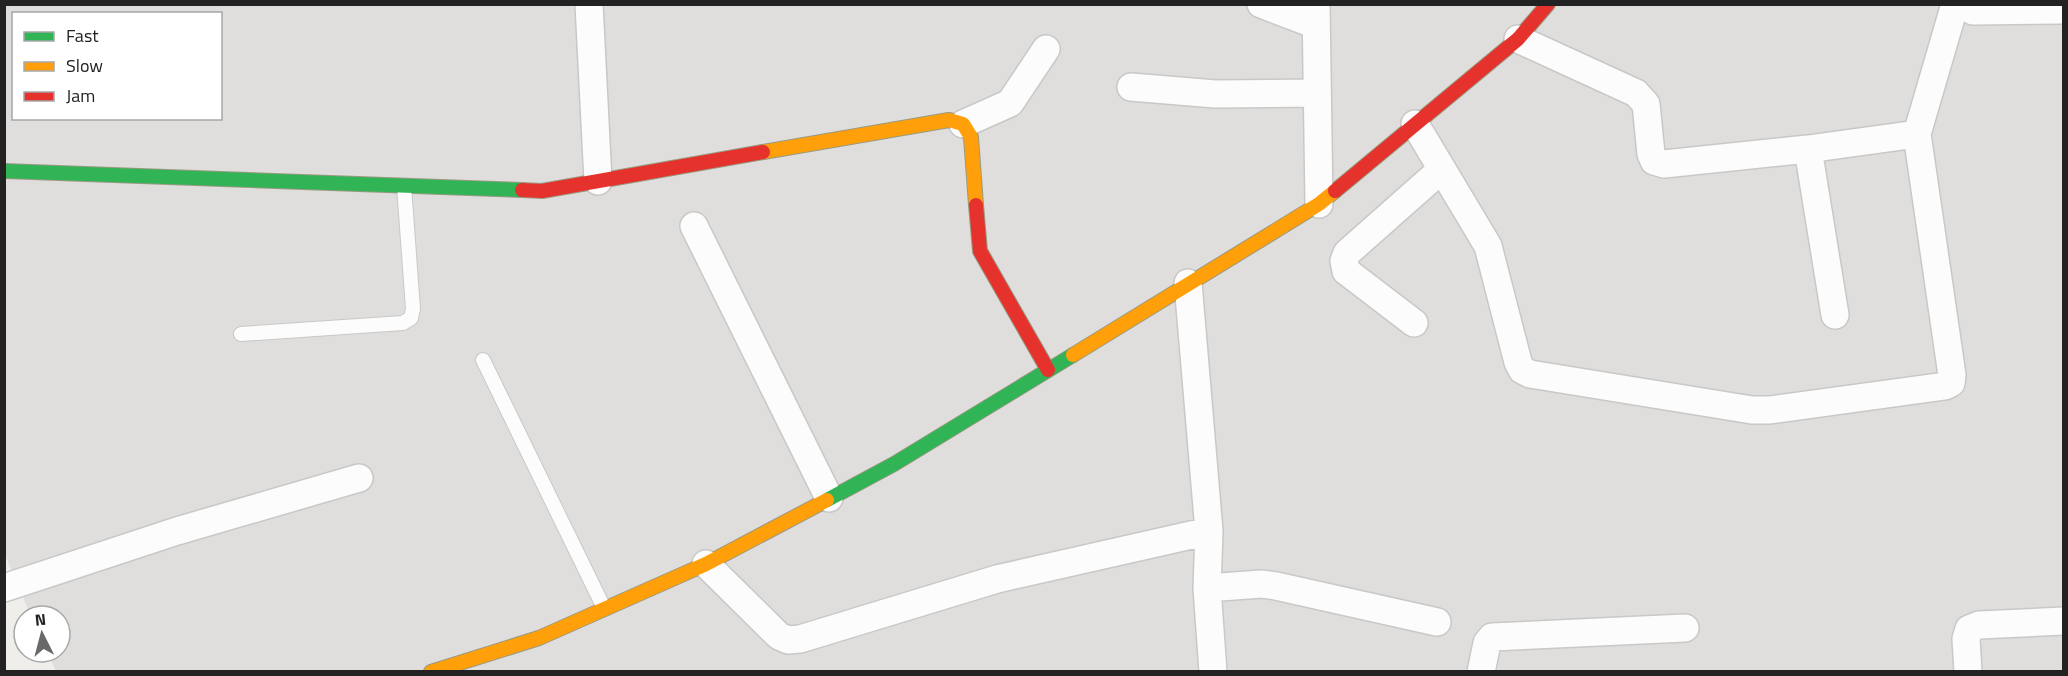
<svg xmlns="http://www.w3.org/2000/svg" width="2068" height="676" font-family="'Titillium Web',sans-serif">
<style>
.residential{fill:#dfdedc;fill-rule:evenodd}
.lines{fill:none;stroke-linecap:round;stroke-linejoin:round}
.lane-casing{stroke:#c9c8c7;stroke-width:16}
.street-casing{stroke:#c9c8c7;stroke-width:30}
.fast-casing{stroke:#999a82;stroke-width:16}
.slow-casing{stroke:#999a82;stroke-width:16}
.jam-casing{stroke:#999a82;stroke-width:16}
.lane{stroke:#fdfcfc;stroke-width:14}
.street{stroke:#fdfcfc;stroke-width:27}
.fast{stroke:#30b455;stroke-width:14}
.slow{stroke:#ff9f0a;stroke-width:14}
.jam{stroke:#e5322d;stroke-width:14}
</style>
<rect width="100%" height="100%" fill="#f0eeeb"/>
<!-- residential -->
<path class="residential" d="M4,5H2063V671H56L47,652H60V616H31L5,555ZM14,14H220V118H14Z"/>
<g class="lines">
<!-- lane casing -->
<g class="lane-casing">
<path id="lane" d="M241,334L403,323L411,318L413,309L404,186
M483,360L604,608"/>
</g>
<!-- street casing -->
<g class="street-casing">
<path id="street" d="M589,4L598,181
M1261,4L1316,25
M1316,4L1319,204
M1962,4L1973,11L2064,10
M1518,39L1636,93L1646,104L1651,154L1654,161L1664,164L1808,149L1917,134
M1131,87L1215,94L1317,93
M963,124L1010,103L1046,49
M1415,124L1488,246L1518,362L1522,370L1530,374L1752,410H1770L1945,386L1951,383L1952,375L1917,134L1955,4
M1808,149L1835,315
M694,226L829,498
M1188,283L1209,531L1207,588L1213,672
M1414,323L1346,271L1344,261L1347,253L1442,169
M706,564L779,636L788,640L800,639L997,579L1209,531
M4,588L177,531L359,478
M1207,588L1261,584L1276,586L1437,622
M1481,672L1487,643L1492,637L1685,628
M1968,672L1966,639L1969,629L1979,625L2064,621"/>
</g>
<!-- fast casing -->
<g class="fast-casing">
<path id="fast" d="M4,171L522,190
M827,500L894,464L1073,355"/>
</g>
<!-- slow casing -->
<g class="slow-casing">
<path id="slow" d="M763,152L949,120L963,124L971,137L976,205
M1073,355L1319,204L1335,191
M431,672L539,638L706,564L827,500"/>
</g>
<!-- jam casing -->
<g class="jam-casing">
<path id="jam" d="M522,190L542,191L763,152
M1335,191L1518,39L1548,4
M976,205L980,251L1048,370"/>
</g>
<!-- lane -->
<use href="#lane" class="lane"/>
<!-- street -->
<use href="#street" class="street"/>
<!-- fast -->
<use href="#fast" class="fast"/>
<!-- slow -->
<use href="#slow" class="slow"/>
<!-- jam -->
<use href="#jam" class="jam"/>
</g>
<!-- border -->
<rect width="2068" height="676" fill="none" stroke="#222222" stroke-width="12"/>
<!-- legend -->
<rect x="12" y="12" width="210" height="108" fill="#ffffff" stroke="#a7a7a7" stroke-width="1.5"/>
<rect x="24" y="32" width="30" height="9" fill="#30b455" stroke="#a7a7a7" stroke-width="1.5"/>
<text x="66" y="42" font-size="18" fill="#222222">Fast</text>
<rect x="24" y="62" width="30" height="9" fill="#ff9f0a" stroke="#a7a7a7" stroke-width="1.5"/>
<text x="66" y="72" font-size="18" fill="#222222">Slow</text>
<rect x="24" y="92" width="30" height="9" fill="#e5322d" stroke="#a7a7a7" stroke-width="1.5"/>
<text x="66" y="102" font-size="18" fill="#222222">Jam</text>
<!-- north arrow -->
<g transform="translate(42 634) rotate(354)"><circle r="28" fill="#ffffff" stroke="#a7a7a7" stroke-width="1.5"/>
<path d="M0-4.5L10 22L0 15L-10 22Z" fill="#6a6968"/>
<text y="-9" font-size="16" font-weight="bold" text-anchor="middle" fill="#222222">N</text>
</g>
</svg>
